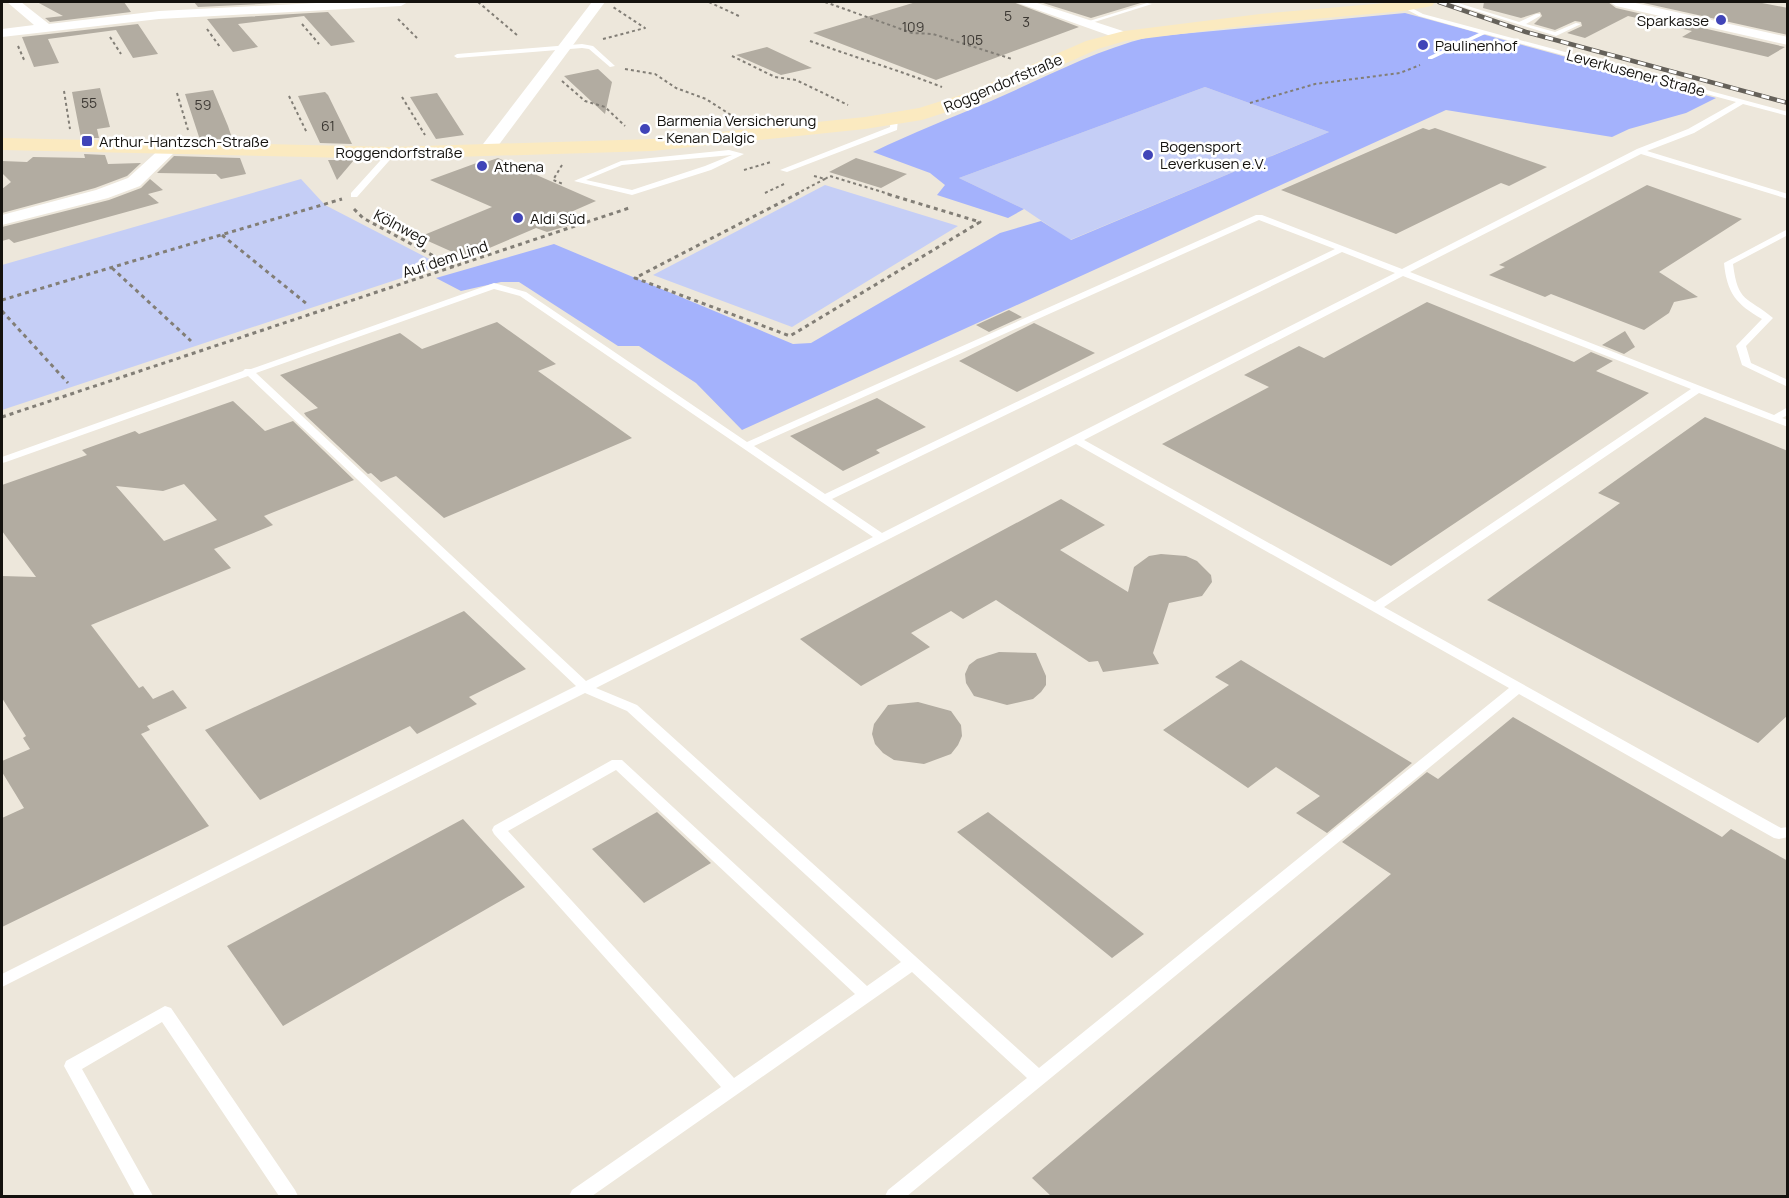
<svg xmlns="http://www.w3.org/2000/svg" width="1789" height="1198" font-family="Manrope,sans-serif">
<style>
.green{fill:#c5cef6}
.forest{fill:#a4b2fc}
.building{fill:#b2aca1;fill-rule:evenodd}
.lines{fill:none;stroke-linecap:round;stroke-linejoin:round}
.path-far1{stroke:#827e76;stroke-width:2;stroke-dasharray:3 3;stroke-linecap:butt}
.path{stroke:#827e76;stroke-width:3;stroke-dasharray:4 4;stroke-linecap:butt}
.lane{fill:#fff;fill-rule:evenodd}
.street{fill:#fff;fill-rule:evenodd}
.secondary{fill:#fbeac0;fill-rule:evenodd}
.rail-casing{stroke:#65615a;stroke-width:4.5}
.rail{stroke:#fff;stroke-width:3;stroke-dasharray:8;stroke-linecap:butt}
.poi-dot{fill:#4044b8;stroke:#fff;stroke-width:2}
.labels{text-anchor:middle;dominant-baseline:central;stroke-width:5;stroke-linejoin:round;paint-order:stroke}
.far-number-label{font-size:14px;fill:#3c3833}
.far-poi-label{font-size:15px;fill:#14120e;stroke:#fff;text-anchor:start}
.far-street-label{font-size:15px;fill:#14120e;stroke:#fff}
</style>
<rect width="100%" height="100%" fill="#ede7db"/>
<!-- green -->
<path class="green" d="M1205,87L1329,132L1070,240L1024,209L959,178Z
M301,179L325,205L441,265L2,410V265Z
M825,185L958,226L792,327L653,275Z"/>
<!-- forest -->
<path class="forest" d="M1405,13L1716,98L1686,113L1629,129L1612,137L1446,110L742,430L696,383L639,346H618L519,282H501L461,291L436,278L554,244L793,344L811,343L1000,233L1041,221L1071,240L1329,132L1205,87L959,178L1024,209L1008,218L937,195L945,185L930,173L873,152C912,133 951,118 991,101C1044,78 1093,51 1149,37Z"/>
<!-- building -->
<path class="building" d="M37,2H124L131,12L50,22L45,18L63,16Z
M194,2H302L198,7Z
M916,2H1013L1079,27L936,80L813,33Z
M1040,2H1144L1091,18Z
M1484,2H1608L1616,8L1785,47L1768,57L1682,37L1692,31L1628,16L1585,38L1567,33L1582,26L1581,22L1575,21L1555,30L1534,24L1542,16L1540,12L1521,18L1483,8Z
M1639,2H1757L1788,8V35Z
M328,12L355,42L331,46L304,16L238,24L258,47L233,52L207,19Z
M138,24L158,54L133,58L116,30L48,39L59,63L34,67L22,37Z
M767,47L812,68L781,75L736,55Z
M598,69L612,82L605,114L564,76Z
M100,88L110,127L97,129L99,138H81L72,92Z
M213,90L228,126L233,141L200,140L185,94Z
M325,92L328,95L352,144L320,143L298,96Z
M437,93L464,135L436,139L410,97Z
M1423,128L1429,130L1435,128L1547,167L1509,186L1501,183L1396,234L1281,190Z
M84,154L105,155L108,164L141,163L127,176L95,188L2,213V189L11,182L2,173V161L27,162L33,157L85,158Z
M174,156L240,158L246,174L221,179L216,174L157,173Z
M498,158L596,201L564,215L580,222L547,232L536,228L466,258L419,237L492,207L430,180L482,161L483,163Z
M856,158L907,174L881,188L829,172Z
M328,160H354L337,180Z
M150,179L163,190L148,194L159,203L14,243L9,239L2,241V227L109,200L141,188Z
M1647,185L1742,219L1659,272L1698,297L1674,302L1669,313L1644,330L1551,294L1545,297L1489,275L1505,267L1499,265Z
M1427,302L1574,362L1591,352L1613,361L1596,371L1649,393L1391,566L1162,444L1269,387L1244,375L1299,346L1324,358Z
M1009,310L1022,317L989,332L976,325Z
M497,322L556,364L538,371L632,438L444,518L396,476L381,482L371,473L368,474L306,416L304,413L318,408L280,375L400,333L422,349Z
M1034,323L1095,353L1017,392L959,361Z
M1625,331L1635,347L1624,354L1602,345Z
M877,398L926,427L876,450L880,453L843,471L790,436Z
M233,401L265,431L293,421L354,480L264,516L273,525L214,549L231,568L91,625L139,688L143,686L153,699L173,690L187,708L147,726L150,730L141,734L209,826L2,927V818L24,808L2,772V761L30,749L23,738L26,736L2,698V576L36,577L2,531V485L87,455L82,450L135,431L139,434ZM184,484L217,520L164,541L116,486L163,491Z
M1705,417L1788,451V715L1758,743L1487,600L1620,503L1598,493Z
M1061,499L1105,525L1060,550L1128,592L1134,567L1149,556L1161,554L1186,556L1197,561L1211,575L1212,582L1202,596L1169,603L1153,653L1159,664L1103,672L1098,661L1089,662L996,600L963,619L951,611L911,633L930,647L861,686L800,639Z
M464,611L526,669L469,697L477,704L417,734L410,726L260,800L205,730Z
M999,652L1036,653L1046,676V685L1041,692L1033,699L1007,705L974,696L966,683L965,674L969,665L977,659Z
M1241,660L1412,763L1327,833L1296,813L1320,796L1276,767L1248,788L1163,730L1229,685L1215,677Z
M918,702L951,711L961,725L962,736L958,745L951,754L924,764L894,760L883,753L875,744L872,734L874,724L888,705Z
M1513,717L1722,837L1731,829L1788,861V1197H1052L1032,1178L1391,874L1342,842L1427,772L1438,779Z
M657,812L711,863L644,903L592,849Z
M988,812L1144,934L1112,958L957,832Z
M463,819L525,887L283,1026L227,946Z"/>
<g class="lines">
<!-- path-far1 -->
<path class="path-far1" d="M478,2L517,35
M709,2L741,17
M825,2L912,33L933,34L1012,59
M398,19L417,38
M302,24L319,44
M207,29L220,47
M110,37L121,54
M603,39L645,28L613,7
M810,41C854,57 898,70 942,87
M18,46L25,62
M732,56L775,77L796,80L848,105
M625,69L655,74L676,88L706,99L734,117
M562,81L585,101L605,107L625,126
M64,91L70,129
M177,93L188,130
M289,96L307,133
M402,97L425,135
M1250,103L1315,84L1400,73L1420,65
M562,165L553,180L563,184
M744,170L771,162
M814,176L825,179
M825,179L830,176L889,194
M765,193L784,184
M796,194L825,179"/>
<!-- path -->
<path class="path" d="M799,193L635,278L790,336L980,222L884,193
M354,209L363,218L454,267
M222,235L307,304
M112,268L191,341
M2,300L342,199
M2,311L68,383
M2,417L629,208"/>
<!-- lane -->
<path class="lane" d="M1447,2H1455L1519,22L1536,14H1540V16L1526,24L1555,32L1576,23L1581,24L1556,36Z
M1147,3L1152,4L1088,24L1083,23Z
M1402,5H1406L1423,14L1788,112V116L1743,104L1694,133L1647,151L1788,194V199L1641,154L1410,272L1774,415L1788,407V415L1782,418L1788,420V427L1699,393L1384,607L1781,828L1788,827V837L1779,839L1774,838L1519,694L907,1196H885L888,1190L1027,1078L912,972L592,1196H569L572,1190L721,1087L494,834L492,830L494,826L612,760H622L867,986L901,962L627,711L585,693L2,987V974L576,686L248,376L6,462L2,463V457L243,371L245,369H251L494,283L526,292L747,442L1256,215H1262L1402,269L1637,149L1688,129L1736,102L1485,34L1432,59H1428V57L1479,33L1419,16L1402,7ZM1259,220L1335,249L825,494L754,446ZM1342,252L1395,273L882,533L832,499ZM1403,276L1691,389L1375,602L1084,440ZM494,289L520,296L873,537L586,681L256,373ZM1076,444L1509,688L1039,1068L637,705L596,688ZM616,770L855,994L734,1078L508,831Z
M582,44L593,46L615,66L610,67L589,49L582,48L457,58L454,56L457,54Z
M891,117L898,119L897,130L787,172L780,170L890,127Z
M729,150L744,154L711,170L632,195L574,181L621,161ZM732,155L705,166L632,190L586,180L622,165Z
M389,151L396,153L357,197H351V193Z
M1788,229V235L1733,264C1738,304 1747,296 1773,318L1746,346L1751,363L1788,380V387L1742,365L1736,346L1762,319C1736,304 1727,293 1724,263Z
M165,1006L171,1008L295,1190L298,1196H279L162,1022L82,1069L153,1196H135L64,1066L66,1061Z"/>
<!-- street -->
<path class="street" d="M7,2H21L49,24L159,11L336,2H408L401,6L159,19L2,37V29L34,25Z
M592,2H605L492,154H480L478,151L480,148Z
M1015,2H1034L1129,33L1131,36L1129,39H1119Z
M1610,2H1631L1788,37V45L1616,6Z
M170,143L178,148L176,151L140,186L108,198L2,225V215L96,190L128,178L164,145Z"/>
<!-- secondary -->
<path class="secondary" d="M1397,2H1435L1432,6L1404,11L1260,24L1125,41L1098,49L981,101L922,120L865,129L652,151L392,159L2,150V138L392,147L652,139L865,117L919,108L967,93L1086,41L1124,31L1260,14Z"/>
<!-- rail casing -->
<g class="rail-casing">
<path id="rail" d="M1439,2L1526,32L1788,103"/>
</g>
<!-- rail -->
<use href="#rail" class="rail"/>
</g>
<!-- markers -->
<g class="poi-dot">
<circle cx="1721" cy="20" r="6"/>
<circle cx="1423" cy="45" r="6"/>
<circle cx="645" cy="129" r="6"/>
<rect x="81" y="135" width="12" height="12" rx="3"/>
<circle cx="1148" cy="155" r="6"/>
<circle cx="482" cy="166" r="6"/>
<circle cx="518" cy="218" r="6"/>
</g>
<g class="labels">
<!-- far-number labels -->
<g class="far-number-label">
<text x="1008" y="15">5</text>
<text x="1026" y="21">3</text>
<text x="913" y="26">109</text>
<text x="972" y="39">105</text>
<text x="89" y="102">55</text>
<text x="203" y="104">59</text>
<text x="328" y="125">61</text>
</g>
<!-- far-poi labels -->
<g class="far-poi-label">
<text x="1709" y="20" text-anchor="end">Sparkasse</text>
<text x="1435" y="45">Paulinenhof</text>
<text x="657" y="120">Barmenia Versicherung<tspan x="657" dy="17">- Kenan Dalgic</tspan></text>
<text x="99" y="141">Arthur-Hantzsch-Straße</text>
<text x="1160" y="146">Bogensport<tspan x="1160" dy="17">Leverkusen e.V.</tspan></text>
<text x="494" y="166">Athena</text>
<text x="530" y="218">Aldi Süd</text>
</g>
<!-- far-street labels -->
<g class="far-street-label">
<text transform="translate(1636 73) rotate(15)">Leverkusener Straße</text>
<text transform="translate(1003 83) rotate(-23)">Roggendorfstraße</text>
<text x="399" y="152">Roggendorfstraße</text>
<text transform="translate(401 227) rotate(28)">Kölnweg</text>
<text transform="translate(445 259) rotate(-18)">Auf dem Lind</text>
</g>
</g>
<!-- border -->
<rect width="1789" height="1198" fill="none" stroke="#14120e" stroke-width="6"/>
</svg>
